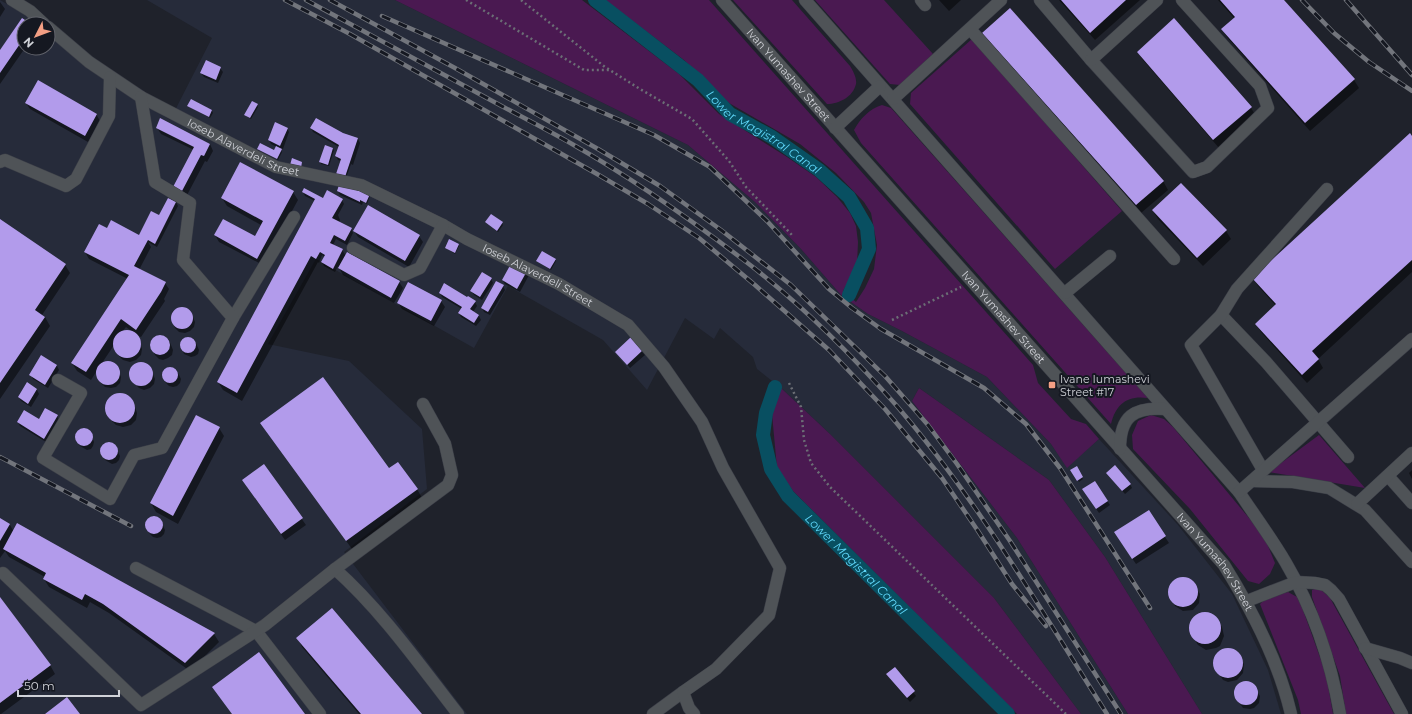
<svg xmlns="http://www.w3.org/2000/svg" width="1412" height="714" font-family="Montserrat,sans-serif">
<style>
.built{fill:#262b3a}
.green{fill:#4a1951}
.shadow{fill:#0007;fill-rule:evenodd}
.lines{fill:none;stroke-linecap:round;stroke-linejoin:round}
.canal{stroke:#084f61;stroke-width:14}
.building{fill:#b29beb}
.minor-casing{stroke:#3b3e47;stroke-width:13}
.path{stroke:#6b6e75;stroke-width:2.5;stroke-dasharray:2 3;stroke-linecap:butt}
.minor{stroke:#4f5357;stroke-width:12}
.rail-casing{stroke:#72757c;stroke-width:4.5}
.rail{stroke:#151821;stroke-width:3;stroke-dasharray:9;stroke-linecap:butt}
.poi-dot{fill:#f39f84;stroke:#151821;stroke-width:1.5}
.labels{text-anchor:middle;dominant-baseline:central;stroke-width:4;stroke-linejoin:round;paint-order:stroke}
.street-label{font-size:11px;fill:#d0d2d8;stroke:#151821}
.poi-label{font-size:11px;fill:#d0d2d8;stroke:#151821;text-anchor:start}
.water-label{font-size:12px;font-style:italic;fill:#5ed5f7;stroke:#151821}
</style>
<rect width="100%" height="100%" fill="#1f222b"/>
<!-- built -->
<path class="built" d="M0,0L22,13L36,24H24V48H48V34L84,63L170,120L212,38L147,0H395L688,145L755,202L801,249L841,295L868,314L902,331L987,377L1051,444L1067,467L1099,439L1178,525L1232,594L1268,670L1281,714H1202L1105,557L1049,480L919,388L912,401L1017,538L1128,714H1081L994,598L830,434L781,388L757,369L753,357L720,328L714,339L685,318L647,390L603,340L508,286L474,348L316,259L268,344L349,361L422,429L427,489L344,552L467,714H0Z"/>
<!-- green -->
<path class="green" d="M395,0H582L679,74L719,114L787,157L816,177L837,197L850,213L856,226L858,242L857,266L843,291L856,302L865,288L874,269L877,245L871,213L864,202L836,173L800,144L729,103L684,60L605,0H709L1033,365L1038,383L1071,419L1086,424L1099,439L1067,468L1051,444L987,377L902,331L868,314L841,295L801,249L755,202L688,145Z
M733,0H792L850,66C853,71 857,78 856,84C853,97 839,104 827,104Z
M815,0H884L933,54L900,85L890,84Z
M972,39L1122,211L1055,269L910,104L911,93Z
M882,105L891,108L1148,398C1127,395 1116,404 1111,424L861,143L854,130C860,119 869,109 882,105Z
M781,388L830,434L994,598L1081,714H1017L793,491L777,468L772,414Z
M919,388L1049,480L1105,557L1202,714H1128L1017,538L912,401Z
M1151,415L1164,419L1173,427L1264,536L1275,563L1270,574L1259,584L1248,581L1190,509L1133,449L1132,435L1138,421Z
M1319,435L1365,488L1269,472Z
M1318,587L1330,598L1394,714H1346L1340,676L1312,597V590Z
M1288,592L1297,597L1303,610L1326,674L1333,714H1301L1298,700L1260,604L1266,598Z"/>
<!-- shadow -->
<path class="shadow" d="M939,0H961L949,11Z
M1059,0H1140L1095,40Z
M1218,0H1283L1354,80L1359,88L1310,131L1227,37L1222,29L1234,18Z
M0,2L5,9L0,17Z
M23,19L29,24H24L25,48L0,84V52Z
M1174,19L1251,108L1256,116L1219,148L1143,60L1138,52Z
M984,33L1163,181L1168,190L1141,213L989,41Z
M220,68L223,72L218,83L204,77L201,73Z
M191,100L212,111L213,113L210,118L190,107Z
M26,103L96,114L100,121L88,142L30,109Z
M257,105L258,107L251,119L246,116L245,115Z
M276,124L287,128L289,132L283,149L280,148L282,152L278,160L259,150L258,149L274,151L277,147L271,144L269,140Z
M157,128L210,144L213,151L207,162L205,161L186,197L175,187L194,150L161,134Z
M311,128L342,134L358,139L360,143L353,165L351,164L346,178L341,161L338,160L336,156L339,147L313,132Z
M1412,137V272L1318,359L1323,368L1307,383L1261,332L1256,324L1276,306L1258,286L1253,278Z
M326,146L333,149L334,150L329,166L321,164L320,162Z
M338,191L369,195L370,196L367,204L363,202L362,205L340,195Z
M293,192L298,200L279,235L261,264L219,242L215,235L255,237L261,225L227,206L222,198Z
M303,192L323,200H342L344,204L338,215L340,220L339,223L351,229L353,233L347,245L336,239L333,245L342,250L346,256L399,282L403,288L394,303L343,275L338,266L335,272L324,266L322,262L325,257L322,255L319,263L318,262L242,401L223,390L218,382L315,201L305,196Z
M176,202L178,206L157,247L148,242L151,247L139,270L165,283L169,289L164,299L165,301L141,337L134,334L140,342L142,349L141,355L136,360L130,362L123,360L118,355L114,345L102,363L108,362L113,363L117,367L121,377L120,383L116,387L111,388L105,387L101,383L96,372L91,380L77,371L72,363L128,279L89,259L85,252L107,229L141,238L159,217ZM126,327L134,333L126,331L122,332Z
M1153,211L1226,231L1231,239L1203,266L1158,219Z
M0,220L65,265L70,273L42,315L45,317L50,326L0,399Z
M486,222L502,223L503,225L498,232Z
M354,231L419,236L423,242L409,267L358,237Z
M458,245L459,246L455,254L446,248Z
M556,260V261L551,270L537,261Z
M526,271L529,275L520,292L505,284L503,280Z
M491,279L493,283L482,300L474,295L471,291Z
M503,286L505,290L490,315L484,312L482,308Z
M440,293L475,302L477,306L473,312L479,316L481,320L476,326L461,317L459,313L462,309L442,297Z
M441,301L445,307L434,326L402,309L398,303Z
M182,307L187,308L191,312L195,322L194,327L190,331L185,333L179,332L175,328L171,318L172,312L176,309Z
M160,336L165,337L169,340L173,350L172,355L168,358L163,360L159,359L155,355L151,346L152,341L156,337Z
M188,337L192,338L195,341L199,350L198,354L195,356L191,357L184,354L181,345L182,341L184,339Z
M631,339L645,355L630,368L617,352Z
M42,357L57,366L59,370L48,388L33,379L31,375Z
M141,363L147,365L151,369L155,379L154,384L150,388L144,390L139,388L135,384L131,374L132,369L136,365Z
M170,367L174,368L177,371L181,379L180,383L177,386L173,387L169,386L166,383L163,375V371Z
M27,384L37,390L39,394L31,407L21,401L19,397Z
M120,394L127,396L133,401L137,413L136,420L131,425L123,427L116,425L111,420L106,408L108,401L113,396Z
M57,416L59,420L46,442L20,426L18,422L39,420Z
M261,423L389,469L417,489L422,498L352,549Z
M219,428L224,436L178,524L156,512L151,503Z
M84,430L91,433L94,442L93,446L91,449L87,450L80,446L76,438L77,434L80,431Z
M109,444L116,447L120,456L119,460L116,463L112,464L105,460L102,451L103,447L105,445Z
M264,466L306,525L285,540L247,487Z
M1076,467L1083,479L1079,482L1072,470Z
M1412,470V479L1409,473Z
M1110,477L1130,484L1132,488L1125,494Z
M1095,482L1110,505L1099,513L1086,494Z
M154,517L158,518L161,521L165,530L164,534L161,537L157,538L153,537L150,534L146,526L147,521L150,518Z
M0,519L10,525L14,532L214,634L219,642L190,671L109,613L90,602L87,608L49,587L44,579L45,577L9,557L5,551L0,558Z
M1165,537L1169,543L1136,564L1119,539Z
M1184,578L1192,581L1200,594L1199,603L1193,610L1183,611L1175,606L1170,598V588L1172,584L1179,579Z
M0,599L50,665L55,674L1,714H0Z
M1200,613L1210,614L1218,620L1222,627L1224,636L1220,646L1216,648L1206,650L1198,645L1191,634L1190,624L1196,616Z
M298,638L421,714H359L302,647Z
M1223,649H1233L1236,652L1244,664L1243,673L1237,680L1228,682L1223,680L1215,668L1214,659L1216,655Z
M895,669L916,696L910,702L890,679Z
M1242,683H1250L1253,685L1260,696L1259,703L1254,708L1250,709L1243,708L1238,701L1235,694L1237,687Z"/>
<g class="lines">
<!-- canal -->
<g class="canal">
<path id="s1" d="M595,0L698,80L730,114L772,137L819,170L849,197L867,228L869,249L849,295"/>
<path id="s2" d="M775,387L766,413L763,435L771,469L788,496L1008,714"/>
</g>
</g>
<!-- building -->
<path class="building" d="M1061,0H1126L1090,33Z
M1220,0H1284L1355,79L1305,123L1221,29L1235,17Z
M1010,8L1164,181L1136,205L982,33Z
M22,18L31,24H24V38L0,73V50Z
M1174,18L1252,107L1213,140L1137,52Z
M206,60L221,67L216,80L200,73Z
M38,80L97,114L85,136L25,103Z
M191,99L212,110L209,117L187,106Z
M252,101L258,104L250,118L244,115Z
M160,118L210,144L204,156L201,155L182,191L173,187L194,147L156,128Z
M316,118L343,133L358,138L345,177L336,174L341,159L335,156L339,145L310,128Z
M275,122L288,128L280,146L268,140Z
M1410,133L1412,136V260L1312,351L1319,359L1302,375L1255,324L1276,304L1252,278Z
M260,143L274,150L276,146L282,149L277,159L257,149Z
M325,145L333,148L328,165L319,162Z
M292,158L302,162L301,168L290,165Z
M240,162L294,191L257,259L214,235L223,219L255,236L263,221L221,198Z
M1181,183L1227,230L1197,258L1152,210Z
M339,185L370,194L366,203L360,200V202L337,191Z
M304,188L323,198L327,190L343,199L332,218L352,228L345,241L334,235L330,243L343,249L333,269L321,262L325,255L320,252L316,259L311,256L237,393L217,382L315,199L302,192Z
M168,198L176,202L155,244L148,240L134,266L166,282L161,292L136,330L121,319L86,372L71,363L129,275L84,252L99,224L107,228L111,220L139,235L151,211L159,215Z
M368,205L420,235L405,261L353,231Z
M491,214L503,222L497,231L485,222Z
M0,219L66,264L35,310L45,317L0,383Z
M449,239L459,244L455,253L445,248Z
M542,251L556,259L550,269L536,261Z
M347,252L400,281L391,298L338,268Z
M512,262L527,271L517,289L502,280Z
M482,272L492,278L480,297L470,291Z
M496,281L504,285L488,312L481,308Z
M408,282L442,300L431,321L397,303Z
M444,283L467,297L468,296L476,301L470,309L479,315L474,323L458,313L462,307L439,293Z
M171 318a11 11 0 1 1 22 0a11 11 0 1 1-22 0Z
M113 344a14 14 0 1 1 28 0a14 14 0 1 1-28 0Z
M150 345a10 10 0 1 1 20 0a10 10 0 1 1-20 0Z
M180 345a8 8 0 1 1 16 0a8 8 0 1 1-16 0Z
M631,337L643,350L627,365L615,352Z
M41,355L57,365L45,385L29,375Z
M96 373a12 12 0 1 1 24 0a12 12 0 1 1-24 0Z
M129 374a12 12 0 1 1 24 0a12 12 0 1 1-24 0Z
M162 375a8 8 0 1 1 16 0a8 8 0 1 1-16 0Z
M323,377L389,468L398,462L418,489L346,541L260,423Z
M27,382L37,389L28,404L18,397Z
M105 408a15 15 0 1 1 30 0a15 15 0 1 1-30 0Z
M45,408L58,415L44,439L17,422L24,410L39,419Z
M196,415L220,427L173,516L150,503Z
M75 437a9 9 0 1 1 18 0a9 9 0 1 1-18 0Z
M100 451a9 9 0 1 1 18 0a9 9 0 1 1-18 0Z
M264,464L303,518L281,534L242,480Z
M1115,465L1131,484L1122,491L1106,473Z
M1077,466L1083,477L1077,481L1070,470Z
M1095,481L1108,501L1096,509L1082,489Z
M1149,510L1166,536L1132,559L1114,532Z
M145 525a9 9 0 1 1 18 0a9 9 0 1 1-18 0Z
M0,518L10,524L0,541Z
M17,523L117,579L215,633L185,663L103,604L85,594L82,600L43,579L46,573L3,549Z
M1168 592a15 15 0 1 1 30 0a15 15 0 1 1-30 0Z
M0,597L51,665L0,703Z
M332,608L422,714H361L296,638Z
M1189 628a16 16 0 1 1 32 0a16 16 0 1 1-32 0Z
M1213 663a15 15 0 1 1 30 0a15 15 0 1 1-30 0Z
M259,652L305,714H232L212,687Z
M895,667L915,691L907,698L886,674Z
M1234 693a12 12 0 1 1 24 0a12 12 0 1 1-24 0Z
M67,697L80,714H45Z"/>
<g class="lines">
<!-- minor casing -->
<g class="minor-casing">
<g id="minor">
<path d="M12,0L30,11L44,24"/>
<path id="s3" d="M722,0L1224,565C1252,610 1279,662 1291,714"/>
<path d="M805,0L1239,492C1255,516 1272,539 1286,563C1313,609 1331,662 1340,714"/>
<path d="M921,0L925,5"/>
<path d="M1040,0L1091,60L1193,172L1207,167L1268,108L1260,86L1182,0"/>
<path id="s4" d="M48,27L89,62L141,97L276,167L361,185L443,225L467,239L559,284L628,325L664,367L702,422L723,468L780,568L769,615L716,669L683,692L653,714"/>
<path d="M970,29L1174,259"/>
<path d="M1091,60L1157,0"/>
<path d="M893,99L1001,0"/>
<path d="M835,128L880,86"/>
<path d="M0,162L5,160L66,186L76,179L109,116L110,77"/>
<path d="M353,248L404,275L420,268L443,225"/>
<path d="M1065,293L1110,256"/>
<path d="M1221,315L1266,362L1348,457"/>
<path d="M233,318L294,217"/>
<path d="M58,380L81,393L43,458L110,499L134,455L162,448L233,318L183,260L190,203L155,182L141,97"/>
<path d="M1120,449C1120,416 1134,407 1165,409"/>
<path d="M1263,470L1191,345L1221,315L1237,289L1327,189"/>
<path d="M1388,476L1412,503"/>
<path d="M1252,481L1293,482L1329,488L1365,510L1412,562"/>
<path d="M1239,492L1412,339"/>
<path d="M1357,504L1412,453"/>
<path d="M136,568L256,631L320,714"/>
<path d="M335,569C382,611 419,664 458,714"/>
<path d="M3,573L141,705L265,625L335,569L448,485L452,475L445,444L423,404"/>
<path d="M1247,601L1296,582L1315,583L1325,585L1331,590L1339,599L1402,714"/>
<path d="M1365,648L1400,658L1412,663"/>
<path d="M683,692L689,708L694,714"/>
</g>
</g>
<!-- path -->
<path class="path" d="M466,0L584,70H610
M521,0L605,67L640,89L692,119L729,161L746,187L792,235
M892,320L961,287
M789,383L801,407L804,440L811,463L830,487L1066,714"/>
<!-- minor -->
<use href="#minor" class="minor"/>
<!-- rail casing -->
<g class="rail-casing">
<path id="rail" d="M285,0L350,34L597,174L648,204L699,238L755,285L829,350L885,409L942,478L978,531L1012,584L1046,626
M306,0C366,32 425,65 485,97C514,113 544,128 572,144C632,178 690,219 745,261C800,303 850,353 896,405C978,500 1040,609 1107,714
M330,0L455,68L598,149L660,186L721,230L791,285L885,376L928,425L957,464L1010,541L1121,714
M1302,0L1334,33L1369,62L1412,91
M1346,0L1412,75
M382,16L654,135L710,167L767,221L829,289L852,308L881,329L984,388L1026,424L1060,468L1150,608
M0,457L131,526"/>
</g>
<!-- rail -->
<use href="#rail" class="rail"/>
</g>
<!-- markers -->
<rect class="poi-dot" x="1048" y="381" width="8" height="8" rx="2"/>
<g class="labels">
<!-- street labels -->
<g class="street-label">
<text stroke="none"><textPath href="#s3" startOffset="100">Ivan Yumashev Street</textPath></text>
<text stroke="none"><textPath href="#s4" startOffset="231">Ioseb Alaverdeli Street</textPath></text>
<text stroke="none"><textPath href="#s4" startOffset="554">Ioseb Alaverdeli Street</textPath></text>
<text stroke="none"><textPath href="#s3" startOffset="424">Ivan Yumashev Street</textPath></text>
<text stroke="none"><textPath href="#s3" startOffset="748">Ivan Yumashev Street</textPath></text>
</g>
<!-- poi labels -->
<g class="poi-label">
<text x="1060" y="379">Ivane Iumashevi<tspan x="1060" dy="13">Street #17</tspan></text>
</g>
<!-- water labels -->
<g class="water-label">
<text stroke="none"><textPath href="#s1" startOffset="215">Lower Magistral Canal</textPath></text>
<text stroke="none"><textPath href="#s2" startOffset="213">Lower Magistral Canal</textPath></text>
</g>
</g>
<!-- north arrow -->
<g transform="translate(36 36) rotate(228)"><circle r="19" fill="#151821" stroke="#60626a"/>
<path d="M0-3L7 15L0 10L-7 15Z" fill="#f39f84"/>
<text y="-6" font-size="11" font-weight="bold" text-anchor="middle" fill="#d0d2d8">N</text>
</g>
<!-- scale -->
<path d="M18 690v6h101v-6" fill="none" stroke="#d0d2d8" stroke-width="2"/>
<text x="24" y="690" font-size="12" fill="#d0d2d8" stroke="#151821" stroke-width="3" paint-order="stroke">50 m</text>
</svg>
